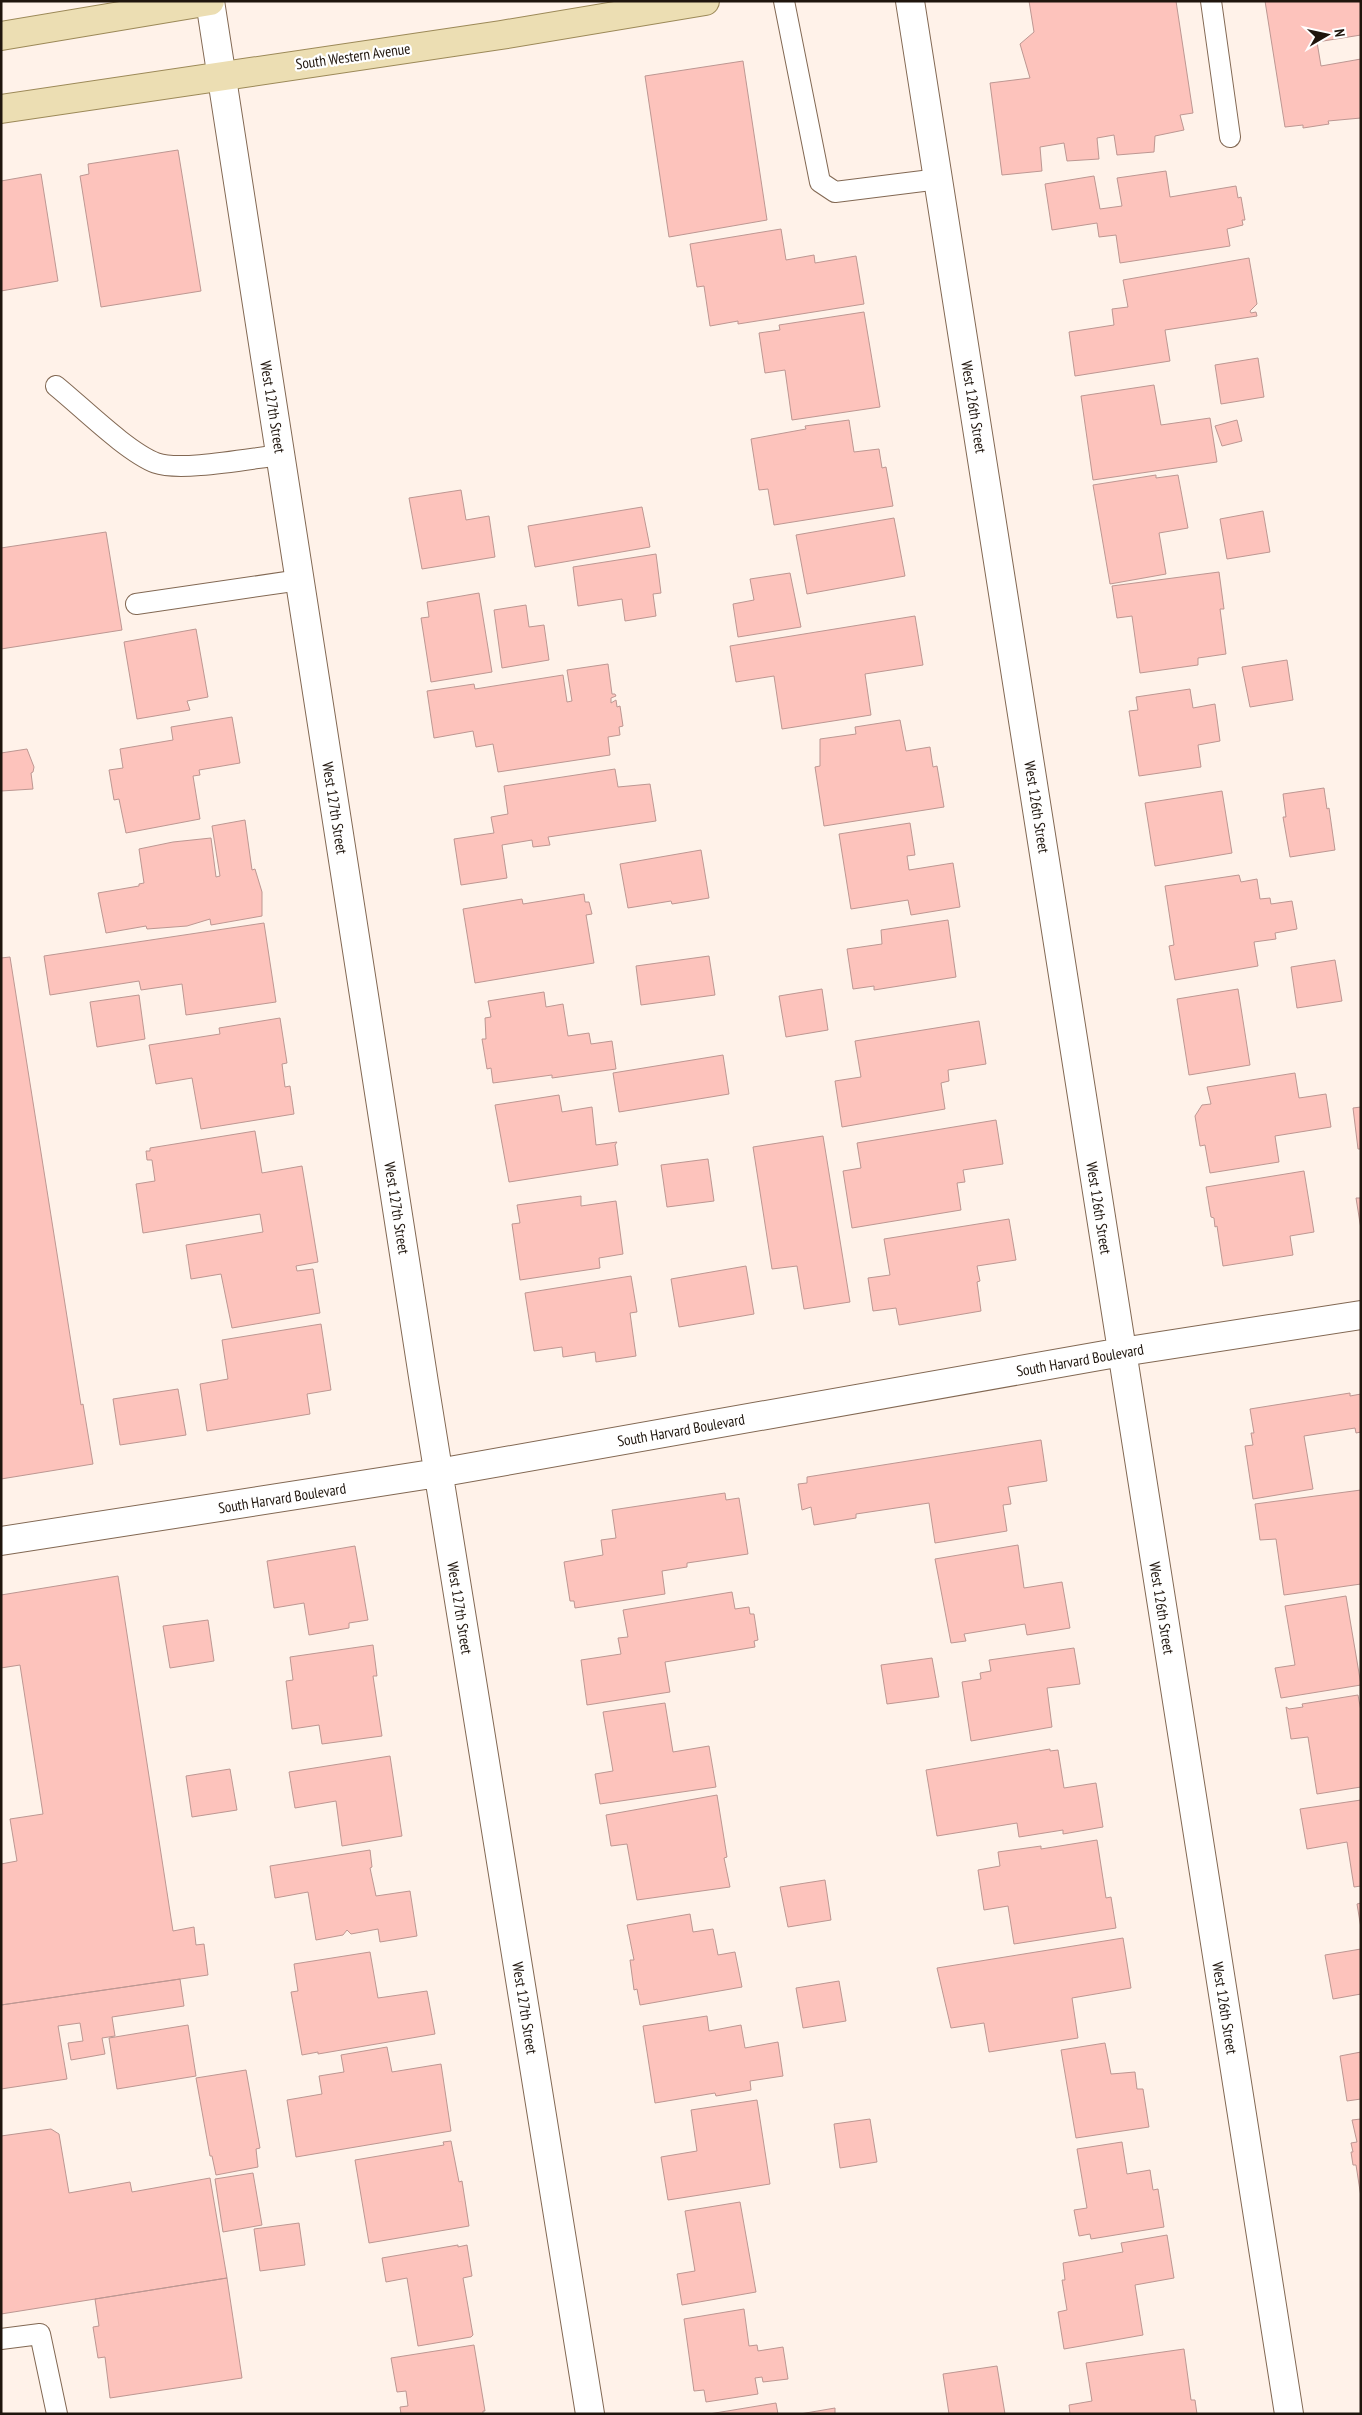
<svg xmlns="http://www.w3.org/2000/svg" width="1362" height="2415" font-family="'PT Sans Narrow',sans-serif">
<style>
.building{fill:#fdc3bc;stroke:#bd9792}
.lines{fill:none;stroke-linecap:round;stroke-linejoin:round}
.lane-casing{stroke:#826853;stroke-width:22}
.street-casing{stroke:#826853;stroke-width:30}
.primary-casing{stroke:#9c8958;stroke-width:30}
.lane{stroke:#fff;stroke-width:20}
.street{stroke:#fff;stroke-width:28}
.primary{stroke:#ecdeb3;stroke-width:28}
.labels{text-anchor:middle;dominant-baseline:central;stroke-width:4.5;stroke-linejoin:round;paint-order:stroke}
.street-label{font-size:15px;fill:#1f150d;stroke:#fff}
</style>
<rect width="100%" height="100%" fill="#fff2e9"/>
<!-- building -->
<path class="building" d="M1029,1H1176L1193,113L1180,115L1184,130L1155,136L1154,152L1117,155L1114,135L1097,138L1099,159L1067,161L1064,143L1040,147L1042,171L1002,175L990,83L1030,78L1020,44L1034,32Z
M1265,1H1361V35L1317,42L1321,66L1361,59V118L1328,121L1329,124L1303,128V125L1285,127Z
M743,61L767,220L669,237L645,76Z
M178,150L201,291L101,307L80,176L89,174L88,164Z
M1166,171L1170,197L1236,186L1238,198L1241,197L1245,220H1242L1243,225L1227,229L1230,246L1120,263L1116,235L1099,237L1097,223L1052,230L1045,184L1094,176L1100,209L1122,206L1117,178Z
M41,174L58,281L1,291V181Z
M781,229L786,260L814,255L815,263L856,256L864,304L738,324V321L710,326L704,286L697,287L690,244Z
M1249,258L1257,304L1250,311L1251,313L1256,312L1257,316L1165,330L1170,361L1075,376L1069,332L1114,325L1112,309L1128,307L1123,280Z
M864,312L880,407L792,420L785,370L765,373L759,333L780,330L779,325Z
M1258,358L1264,397L1221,404L1215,365Z
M1154,385L1161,425L1210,418L1217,462L1093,480L1081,396Z
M849,420L854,452L879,449L882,468L886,467L893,506L774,525L768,489L759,490L751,439L806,429L805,426Z
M1237,420L1242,441L1222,446L1215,426Z
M1156,475V478L1178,475L1188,528L1159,533L1166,574L1110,584L1093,485Z
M461,490L466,520L489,516L495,557L422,569L409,498Z
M642,507L650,547L535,567L528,526Z
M1263,511L1270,552L1227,559L1220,519Z
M894,518L905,576L807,594L796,535Z
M106,532L122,630L1,649V548Z
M656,554L661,593L653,594L656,616L625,621L622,599L578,606L573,567Z
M1219,572L1224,609H1220L1226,654L1198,658V665L1140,673L1132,616L1117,618L1112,586Z
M790,573L801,627L738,637L733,604L754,600L750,579Z
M479,593L492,672L431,682L421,618L429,617L427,602Z
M526,605L529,627L544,625L549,660L502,668L494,610Z
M915,616L923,665L865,674L871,715L782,729L774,676L736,682L730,646Z
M196,629L208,697L187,701L190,710L137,719L124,642Z
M1287,660L1293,700L1250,707L1242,667Z
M608,664L612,694H615L616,696L611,698V703L616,700L617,707L620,706L623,726L619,727L620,735L608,737L610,755L498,772L493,744L476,747L473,731L434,738L427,691L474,684L475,689L563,675L567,702L572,701L567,670Z
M1190,689L1193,708L1215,704L1220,741L1198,745L1201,767L1139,776L1129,711L1138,710L1136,697Z
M232,717L240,763L199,770L200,775L193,776L200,819L126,833L119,799L114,800L109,770L123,768L120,749L173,740L171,727Z
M900,720L906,751L930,747L933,767L937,766L944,807L824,826L815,767L820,766V739L856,734L855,727Z
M27,749L34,767L33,772L31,773L33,789L1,791V753Z
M615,769L618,787L650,784L656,821L548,837L550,845L533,847L532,840L502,845L507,878L461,885L454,839L494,833L491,817L508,814L504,786Z
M1324,788L1327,809L1329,808L1335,850L1290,857L1283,817H1286L1283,794Z
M1222,791L1232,853L1155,866L1145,803Z
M245,820L252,870L255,869L262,892V916L211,925L210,919L187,926L147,929L146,926L106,933L98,893L139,886V884L144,883L139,849L173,842L211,838L216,877L220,876L212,826Z
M910,823L915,855L907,856L909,870L953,863L960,907L911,915L908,900L851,909L839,834Z
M701,850L709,898L672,904L671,901L628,908L620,864Z
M1239,875L1241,882L1257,879L1260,899L1270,898L1271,904L1292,901L1297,929L1275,933L1276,939L1254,942L1258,966L1175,980L1169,946L1174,945L1165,886Z
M584,894L585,902H589L592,914L586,915L594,963L475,983L463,909L522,899L523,904Z
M948,920L956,977L874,990V986L853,989L847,949L882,944L881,930Z
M264,923L276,1002L186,1015L182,984L141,990L139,981L50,995L44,956Z
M709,956L715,995L641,1005L636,966Z
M10,957L81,1405L83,1404L93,1464L1,1479V958Z
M1335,960L1342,1001L1297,1008L1291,967Z
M822,989L828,1030L786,1037L779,996Z
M1238,989L1250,1065L1189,1075L1177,999Z
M544,992L546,1007L563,1004L568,1036L589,1033L591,1044L612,1041L616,1069L552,1078V1075L493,1083L491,1068L487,1069L482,1039H486L485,1018L491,1017L488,1001Z
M139,995L145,1039L97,1047L90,1002Z
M280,1018L287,1063L282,1064L285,1087L290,1086L294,1114L201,1129L192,1078L156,1084L149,1045L220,1034L219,1028Z
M979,1021L986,1064L948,1070L949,1081L941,1083L945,1109L842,1127L835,1081L861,1077L855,1041Z
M723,1055L729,1094L619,1112L613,1073Z
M1295,1073L1299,1098L1326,1094L1331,1127L1275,1136L1279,1162L1210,1173L1205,1145L1200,1146L1195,1116L1202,1105L1211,1104L1207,1087Z
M559,1095L562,1112L592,1107L596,1145L617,1142L615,1145L618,1165L509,1182L495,1105Z
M1361,1107V1149H1358L1353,1108Z
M996,1120L1003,1164L963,1170L965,1182L957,1183L961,1210L852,1228L843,1171L861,1168L857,1143Z
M255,1131L262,1173L302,1166L318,1262L296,1266L297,1271L313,1269L320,1313L232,1328L221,1274L191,1279L186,1245L263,1232L260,1214L143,1233L136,1184L155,1181L152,1160H147L146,1151H150V1148Z
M823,1136L850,1302L804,1309L797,1266L772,1269L753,1147Z
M708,1159L714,1201L667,1207L661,1165Z
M1304,1171L1314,1232L1290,1236L1293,1255L1223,1266L1217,1226L1215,1227L1214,1218L1211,1217L1206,1187Z
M581,1196V1206L616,1201L623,1254L599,1258L600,1268L520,1280L512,1224L520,1223L517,1205Z
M1356,1198H1361V1229Z
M1009,1219L1016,1260L977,1266L980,1281L977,1282L981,1311L899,1325L896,1308L873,1311L868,1278L890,1275L884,1239Z
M746,1266L754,1314L679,1327L671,1279Z
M631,1276L637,1312L630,1313L636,1356L596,1362L595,1352L563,1357L562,1347L534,1351L525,1293Z
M321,1324L331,1390L307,1394L310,1414L207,1431L200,1384L228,1379L222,1340Z
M178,1389L186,1435L120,1445L113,1399Z
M1350,1393V1396L1361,1394V1432L1356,1433L1355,1428L1304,1436L1313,1489L1253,1499L1245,1446L1253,1445L1251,1433H1254L1250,1409Z
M1041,1440L1047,1481L1008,1487L1011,1504L1003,1505L1007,1531L935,1543L929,1503L856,1514V1518L814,1525L811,1507L802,1510L798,1484L807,1483V1477Z
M1361,1490V1584L1284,1595L1276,1539L1260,1540L1255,1504Z
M725,1493L726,1500L739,1498L748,1554L687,1563V1567L662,1571L665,1594L575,1608L574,1601H570L564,1562L603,1555L601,1540L616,1538L612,1510Z
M1018,1545L1024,1588L1062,1582L1070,1628L1027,1635L1025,1624L964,1634L966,1641L951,1643L935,1559Z
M355,1546L368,1620L349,1623V1628L309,1635L304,1603L274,1608L267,1561Z
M118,1576L173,1931L194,1927L196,1945L204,1944L208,1975L1,2005V1864L17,1861L10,1819L43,1814L20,1665L1,1668V1595Z
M732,1592L735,1609L749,1607L750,1614H754L758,1640L754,1641L755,1647L665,1662L670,1692L587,1705L581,1660L621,1654L618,1638L628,1637L623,1610Z
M1346,1596L1361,1685L1281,1698L1275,1668L1295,1665L1285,1606Z
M208,1620L214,1661L170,1668L163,1626Z
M373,1645L377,1676H373L382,1736L322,1744L319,1725L292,1729L286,1681L293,1680L290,1657Z
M1074,1648L1080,1684L1047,1688L1052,1727L971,1741L962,1682L981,1679L980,1673L991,1671L989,1660Z
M932,1658L939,1697L887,1704L881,1665Z
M1358,1695L1361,1711V1787L1317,1794L1308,1737L1291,1739L1286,1707L1289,1709L1303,1707L1302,1704Z
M665,1703L673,1752L709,1746L716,1787L600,1804L595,1774L613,1771L603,1712Z
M1050,1749V1751L1058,1750L1064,1788L1096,1783L1103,1827L1063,1834V1830L1019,1837L1017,1823L937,1836L926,1770Z
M390,1756L402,1836L342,1846L336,1801L295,1808L289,1772Z
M230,1769L237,1810L192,1817L186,1776Z
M717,1795L727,1857L724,1858L730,1887L637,1900L627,1844L611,1846L606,1815Z
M1361,1800V1886L1354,1887L1347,1842L1307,1849L1300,1809Z
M1097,1840L1106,1898L1111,1897L1116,1928L1014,1944L1008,1906L984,1910L978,1870L1000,1866L998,1852L1041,1846V1849Z
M370,1850L372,1867L370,1868L376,1896L410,1891L417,1936L380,1942L378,1929L351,1934L347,1930L343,1935L316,1940L308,1892L275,1898L270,1866Z
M825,1880L831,1920L788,1927L780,1887Z
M1361,1903V1928L1357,1904Z
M690,1914L693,1932L713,1929L718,1955L735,1952L742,1987L640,2005L637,1989L634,1990L630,1960H634L627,1925Z
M1123,1938L1131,1988L1072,1998L1078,2038L989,2052L984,2023L951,2028L937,1968Z
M1361,1949V1994L1333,1999L1325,1955Z
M370,1952L378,1998L427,1991L435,2034L318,2054V2052L302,2055L291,1992L298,1991L294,1964Z
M180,1979L184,2006L112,2017L115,2036L102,2038L105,2054L71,2060L68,2043L83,2041L80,2023L58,2026L67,2079L1,2089V2005Z
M839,1981L846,2021L803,2028L796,1988Z
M707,2016L709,2031L741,2025L745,2048L778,2042L783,2076L750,2081L751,2090L716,2096L715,2093L655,2103L643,2026Z
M188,2025L196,2076L117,2089L109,2038Z
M1105,2043L1111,2074L1135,2072L1137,2089H1143L1149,2127L1076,2138L1061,2050Z
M387,2047L392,2072L441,2064L451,2131L296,2157L287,2100L322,2094L319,2076L344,2072L341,2055Z
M1361,2052V2099L1347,2101L1340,2056Z
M246,2070L260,2148L256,2149L258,2167L216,2175L212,2156H210L196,2078Z
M757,2100L770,2184L668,2200L661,2157L697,2151L691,2110Z
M870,2119L877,2162L840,2168L834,2124Z
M1361,2119V2197L1356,2165H1353L1351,2152H1353L1351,2143L1357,2142L1352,2120Z
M51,2129L59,2134L69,2193L130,2182L132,2192L210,2178L227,2278L1,2314V2136Z
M451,2141L459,2182L462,2181L469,2226L369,2243L355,2160L444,2145L443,2142Z
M1122,2142L1127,2174L1150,2170L1153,2190L1158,2189L1164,2227L1091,2239L1090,2234L1079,2236L1074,2210L1087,2208L1077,2149Z
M253,2173L262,2225L223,2232L215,2179Z
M740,2202L756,2292L682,2305L677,2274L695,2271L685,2211Z
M299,2223L305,2265L260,2271L254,2229Z
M1167,2235L1174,2278L1135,2285L1143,2335L1064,2349L1058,2312L1067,2310L1062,2280H1065L1063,2263L1123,2252L1121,2243Z
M458,2245V2247L467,2245L472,2276L463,2278L473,2335L471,2337L418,2346L407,2278L386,2282L382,2258Z
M227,2278L242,2378L110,2398L105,2357L98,2358L93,2327L99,2326L95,2299Z
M744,2309L749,2346L757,2345L758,2351L783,2347L788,2379L763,2382L762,2377L755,2378L758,2394L706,2402L704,2390L694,2391L684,2319Z
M474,2345L485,2411H483V2414H401L400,2407L408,2406L406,2391L397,2392L391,2358Z
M1184,2349L1191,2400H1195L1197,2414H1070L1069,2405L1092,2401L1086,2363Z
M997,2366L1005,2414H949L943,2374Z
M776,2403L778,2414H709Z
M835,2408V2414H800Z"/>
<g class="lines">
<!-- lane casing -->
<g class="lane-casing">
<path id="lane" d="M784,1L820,182L835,192L939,179
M1211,1L1230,137
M56,386C82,407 127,452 156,463C181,472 252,458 281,455
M136,604L300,580
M1,2339L40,2334L57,2414"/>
</g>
<!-- street casing -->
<g class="street-casing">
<path id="street" d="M210,1L424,1383L590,2414
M910,1L1289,2414
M1,1541L438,1473L1122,1352L1361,1315"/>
</g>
<!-- primary casing -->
<g class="primary-casing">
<path id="primary" d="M1,36L210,1
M1,109L501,35L705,1"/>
</g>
<!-- lane -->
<use href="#lane" class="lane"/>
<!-- street -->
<use href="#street" class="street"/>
<!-- primary -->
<use href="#primary" class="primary"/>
</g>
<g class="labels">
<!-- street labels -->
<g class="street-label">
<text transform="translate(353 56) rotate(-8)">South Western Avenue</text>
<text transform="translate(273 407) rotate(81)">West 127th Street</text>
<text transform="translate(974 407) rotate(81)">West 126th Street</text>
<text transform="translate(1037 807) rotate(81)">West 126th Street</text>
<text transform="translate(335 808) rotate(81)">West 127th Street</text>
<text transform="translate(397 1208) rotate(81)">West 127th Street</text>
<text transform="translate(1099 1208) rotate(81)">West 126th Street</text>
<text transform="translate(1080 1360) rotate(-10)">South Harvard Boulevard</text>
<text transform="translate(681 1430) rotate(-10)">South Harvard Boulevard</text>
<text transform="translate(282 1498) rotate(-9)">South Harvard Boulevard</text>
<text transform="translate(460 1608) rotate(81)">West 127th Street</text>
<text transform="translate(1162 1608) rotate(81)">West 126th Street</text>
<text transform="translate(525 2008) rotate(81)">West 127th Street</text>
<text transform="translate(1225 2008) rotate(81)">West 126th Street</text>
</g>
</g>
<!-- border -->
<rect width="1362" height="2415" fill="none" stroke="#1f150d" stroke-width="5"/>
<!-- north arrow -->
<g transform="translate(1327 35) rotate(81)" stroke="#ffffff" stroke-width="4" paint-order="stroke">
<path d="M0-4L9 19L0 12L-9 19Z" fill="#1f150d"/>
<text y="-8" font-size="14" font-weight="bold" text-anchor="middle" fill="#1f150d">N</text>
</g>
</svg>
